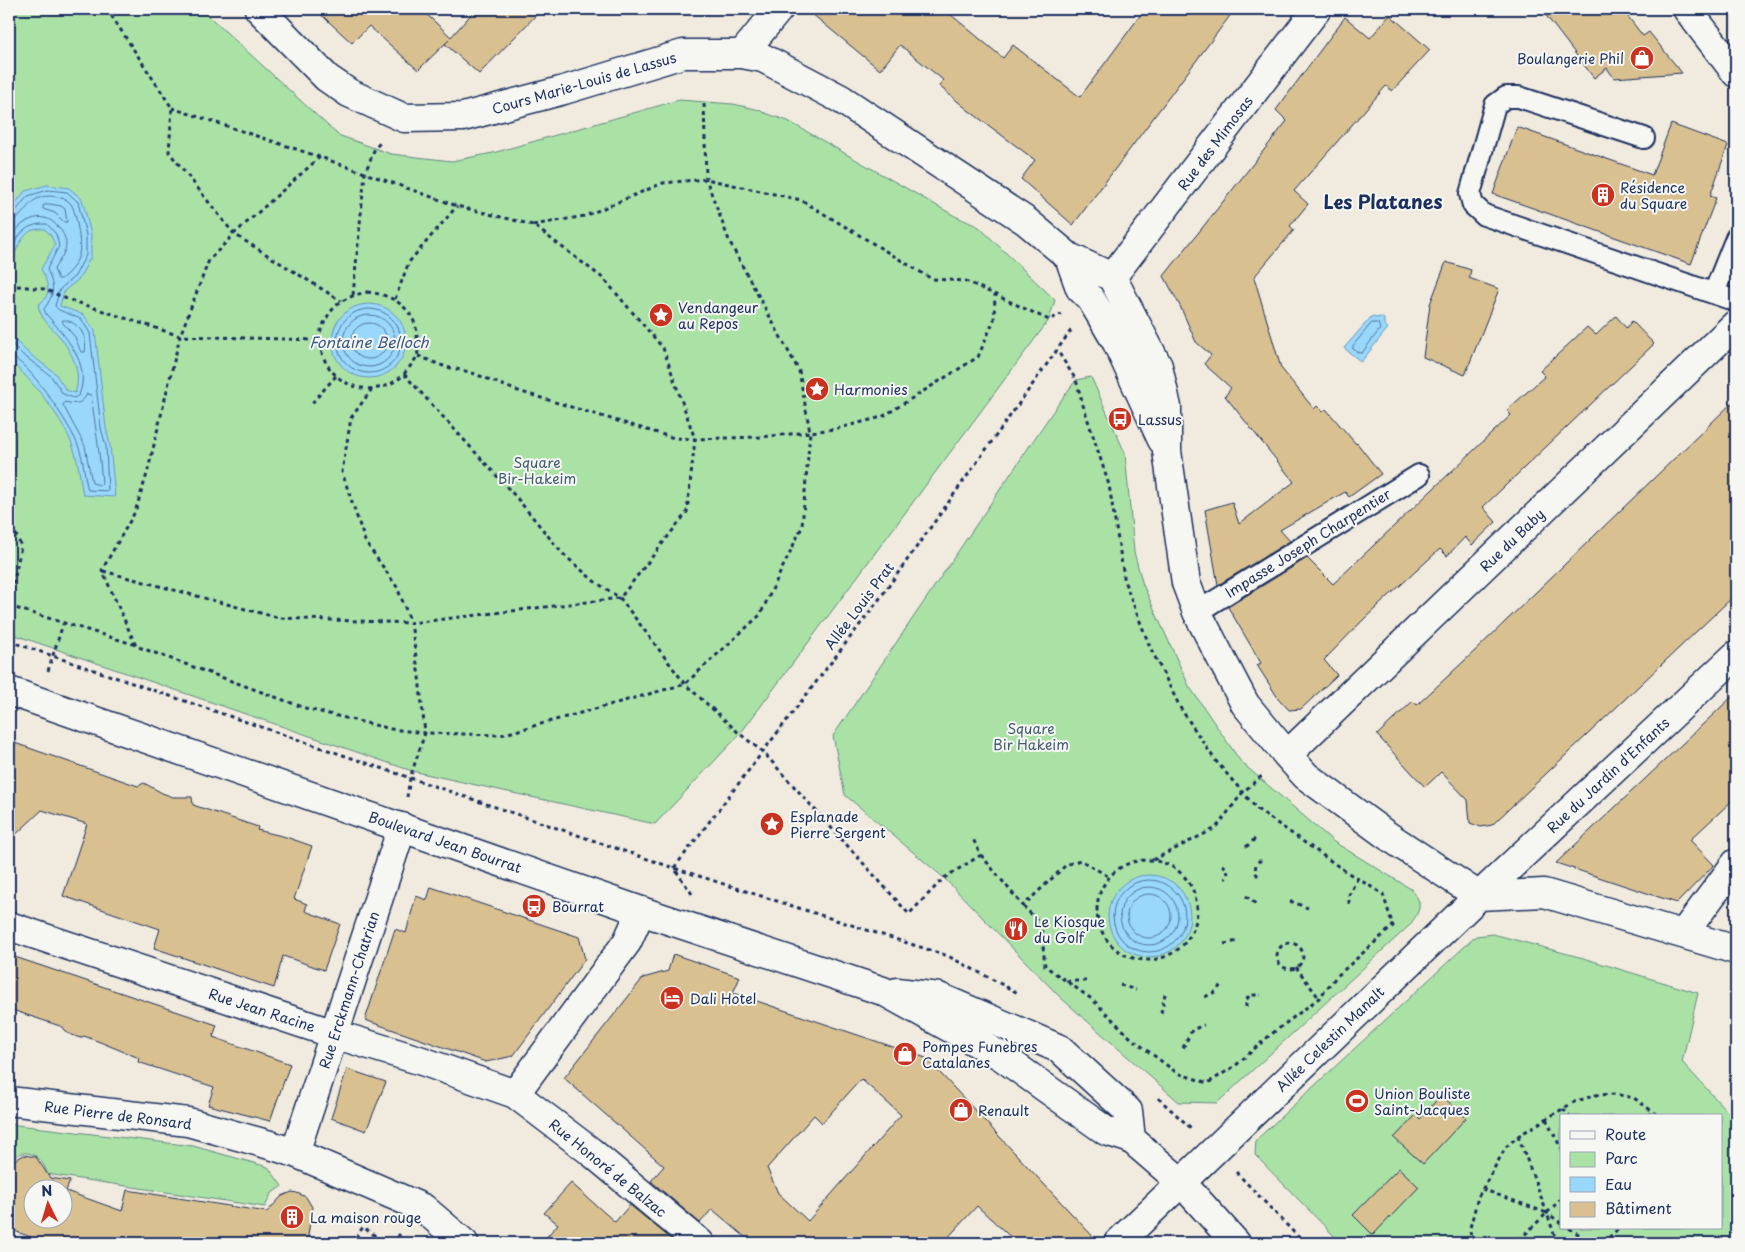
<svg xmlns="http://www.w3.org/2000/svg" width="1745" height="1252" font-family="'Playpen Sans',sans-serif">
<style>
.green{fill:#aae2a6;stroke:#628882;fill-rule:evenodd}
.water{fill:#99d8fb;stroke:#6794bc}
.lines{fill:none;stroke-linecap:round;stroke-linejoin:round}
.shore{stroke:#4d739d;stroke-width:1}
.building{fill:#d9c090;stroke:#1b2f5e;fill-rule:evenodd}
.service-casing{stroke:#1b2f5e;stroke-width:24}
.minor-casing{stroke:#1b2f5e;stroke-width:31}
.secondary-casing{stroke:#1b2f5e;stroke-width:31}
.path{stroke:#1b2f5e;stroke-width:3;stroke-dasharray:4 4;stroke-linecap:butt}
.service{stroke:#f6f6f2;stroke-width:20}
.minor{stroke:#f6f6f2;stroke-width:28}
.secondary{stroke:#f6f6f2;stroke-width:28}
.labels{text-anchor:middle;dominant-baseline:central;stroke-width:4;stroke-linejoin:round;paint-order:stroke}
.poi-label{font-size:14px;fill:#1b2f5e;stroke:#f6f6f2;text-anchor:start}
.street-label{font-size:14px;fill:#1b2f5e;stroke:#f6f6f2}
.park-label{font-size:14px;fill:#3f5c70;stroke:#f6f6f2}
.water-label{font-size:15px;font-style:italic;fill:#3a5985;stroke:#f6f6f2}
.district-label{font-size:19px;font-weight:bold;fill:#1b2f5e;stroke:#f6f6f2}
</style>
<rect width="100%" height="100%" fill="#f0ebde"/>
<filter id="ink" filterUnits="userSpaceOnUse"><feTurbulence type="fractalNoise" baseFrequency=".02" numOctaves="2"/><feDisplacementMap in="SourceGraphic" scale="10" xChannelSelector="R" yChannelSelector="G"/><feConvolveMatrix kernelMatrix="1 2 1 2 8 2 1 2 1" color-interpolation-filters="sRGB"/></filter>
<g filter="url(#ink)">
<!-- green -->
<path class="green" d="M9,9H201L338,135L391,154L452,161L493,153L679,100L733,104L760,110L762,112L788,121L955,216L979,227L1055,300L1049,320L740,734L655,824L412,771L9,633Z
M1091,377L1125,453L1134,552L1143,585L1189,686L1241,762L1334,842L1411,889C1424,904 1420,910 1410,925L1217,1103L1179,1102L1061,998L944,878L845,795L833,736L1056,407L1076,380Z
M1493,934L1583,958L1698,993L1682,1062L1736,1121V1243H1341L1255,1155L1256,1140L1476,936ZM1561,1116H1721V1228H1561Z
M9,1124L193,1146L268,1167L282,1186L271,1194L265,1207L47,1174C43,1154 21,1144 9,1163Z"/>
<!-- water -->
<path class="water" d="M47,185L69,188L82,199L91,234V256L79,279L64,291L60,306L84,315L95,331L106,428L110,445L115,497L83,495C80,480 79,464 74,450C65,420 32,380 9,360V323L15,340L27,352L55,373L66,390L75,393C81,376 75,359 65,344C56,329 42,324 38,305C53,295 48,283 41,269L55,245L51,236L45,229C42,229 37,229 33,230C19,236 12,260 9,274V212L25,191Z
M332 341a37 37 0 1 1 74 0a37 37 0 1 1-74 0Z
M1372,316L1376,318L1381,317L1384,319V325L1388,328L1361,362L1344,348Z
M1108 916a41 41 0 1 1 82 0a41 41 0 1 1-82 0Z"/>
<g class="lines">
<!-- shore -->
<path class="shore" d="M49,204L61,206L65,209L67,222H64L55,213L43,209V206Z
M9,215L14,213L28,196L48,190L67,192L78,202L86,235V255L75,276L60,289L55,306L59,310L81,319L90,333L101,428L106,446L108,491L88,490C84,476 84,461 79,448C73,429 27,358 9,356
M9,221C26,220 25,196 50,196C58,197 67,198 71,204C76,211 82,246 79,254C77,264 69,273 61,279H58L54,269C58,262 66,253 66,244C66,238 62,231 58,227C42,207 18,222 9,241
M9,254C18,236 24,223 47,224L56,234L59,246L47,269C54,287 56,292 44,309L46,314C65,336 92,364 79,395L74,398L63,394L51,376L23,355L11,343L9,338
M337 341a32 32 0 1 1 64 0a32 32 0 1 1-64 0Z
M343 341a26 26 0 1 1 52 0a26 26 0 1 1-52 0Z
M63,320C79,321 88,337 85,352H81L75,337L63,323Z
M351 341a18 18 0 1 1 36 0a18 18 0 1 1-36 0Z
M1372,323H1378L1380,329L1362,353H1359L1353,349V346Z
M87,394L91,395C95,425 100,453 102,483L100,485L92,483L85,446L63,405L65,402C76,405 82,404 87,394Z
M1113 916a36 36 0 1 1 72 0a36 36 0 1 1-72 0Z
M1120 916a29 29 0 1 1 58 0a29 29 0 1 1-58 0Z
M1127 916a22 22 0 1 1 44 0a22 22 0 1 1-44 0Z"/>
</g>
<!-- building -->
<path class="building" d="M315,9H421L451,37L476,9H542L479,74L445,44L449,40L418,70L369,26L352,43Z
M806,9H944L1003,58L1013,45L1080,97L1145,9H1235L1073,225L1021,179L1035,160L968,110L939,86L943,80L900,45L880,70Z
M1541,9H1622L1643,36L1649,32L1682,73L1614,78L1607,68L1594,78Z
M1390,15L1430,50L1392,91L1386,86L1294,191L1308,204L1290,226L1294,230L1254,277L1281,368L1314,409L1317,406L1323,412L1326,409L1356,444L1357,443L1381,474L1349,497L1345,492L1280,530L1290,541L1218,585L1205,510L1232,502L1239,524L1294,482L1225,396L1231,388L1204,364L1211,355L1196,342L1180,306L1164,276L1287,121L1276,110L1345,17L1370,38Z
M1671,124L1728,145L1710,196L1716,198L1691,264L1493,194L1517,127L1652,175Z
M1446,262L1471,270L1469,278L1499,289L1465,375L1423,357L1430,304Z
M1616,316L1626,328L1632,321L1654,344L1483,507L1496,522L1472,545L1465,537L1447,556L1440,549L1416,571L1365,618L1324,660L1337,675L1301,709L1289,710L1278,698L1257,665L1261,663L1228,607L1307,558L1333,584L1511,415L1507,410L1545,376L1540,371L1587,327L1596,335Z
M1736,399V594L1492,825L1481,827L1470,823L1468,800L1441,772L1425,787L1377,735L1413,701L1417,705L1478,648Z
M1736,693V797L1690,840L1714,865L1677,903L1556,863Z
M9,741L138,786L144,783L162,793L173,797H192L193,805L258,827L257,830L286,837L312,846L294,899L307,904L305,911L340,924L324,970L283,956L274,988L154,948L160,929L63,896L87,824L42,810L9,841Z
M431,887L579,937L585,959L513,1056L486,1062L365,1020L395,929L406,933L416,896L427,900Z
M673,954L740,977L733,993L926,1058L1099,1243H1017L977,1206L943,1243H752L712,1209L700,1223L651,1181L664,1166L564,1078L643,978L668,971ZM861,1079L901,1115L808,1221L778,1193L767,1168L814,1115L822,1123Z
M9,955L217,1025L213,1037L290,1064L270,1121L208,1105L214,1087L138,1062L139,1058L100,1042L84,1036L80,1038L67,1033L63,1027L9,1009Z
M347,1069L386,1082L366,1131L331,1118Z
M1441,1095L1466,1118L1423,1164L1394,1138L1416,1115L1420,1119Z
M24,1155L36,1157L50,1178L70,1181L66,1191L122,1211L127,1190L267,1212L282,1196L292,1192L297,1193L306,1197L312,1207L307,1243H47L9,1229V1163ZM32,1190H62V1220H32Z
M1399,1168L1419,1187L1373,1235L1353,1215Z
M571,1183L615,1222L630,1205L676,1243H541L558,1224L544,1213Z"/>
<g class="lines">
<!-- service casing -->
<g class="service-casing">
<path id="service" d="M1644,138L1519,97H1506L1495,105L1470,194L1473,205L1484,215L1736,301
M1714,293L1736,238
M1197,612L1419,475"/>
</g>
<!-- minor casing -->
<g class="minor-casing">
<path id="minor" d="M259,9L327,78L349,93L404,118L463,117L564,90L683,54H742L763,58L841,99L1026,221L1069,257L1112,277L1158,366L1167,407V451L1186,583L1197,612L1245,704L1287,755L1306,776L1385,834L1479,896L1544,893L1736,950
M1687,9L1736,73
M742,54L779,9
M1069,257L1080,288L1091,299L1117,343L1162,440
M1112,277L1317,9
M1287,755L1736,324
M9,926L334,1034L422,1061L515,1094L590,1151L700,1243
M1683,934L1736,863
M515,1094L627,942L641,911
M9,1101L188,1122L270,1145L295,1153L423,1208L464,1243
M295,1153L402,827
M1118,1243L1479,896L1736,655"/>
</g>
<!-- secondary casing -->
<g class="secondary-casing">
<path id="secondary" d="M9,691L641,911L883,991L1001,1056L1106,1131L1131,1139L1181,1182L1236,1243
M897,992L939,997L1060,1049L1128,1111L1131,1139"/>
</g>
<!-- path -->
<path class="path" d="M320,157L234,234L341,301
M533,225L585,216L663,183L706,179L801,200L932,279L966,281L1049,320L1061,314
M9,285L44,289L67,299L180,336L209,260L234,234L169,152L172,108L107,9
M367,292C388,294 407,303 415,324C418,333 417,346 418,356C411,364 406,374 397,380C374,396 343,389 328,366C323,359 321,348 317,340C328,311 335,299 367,292Z
M353,295L365,173L375,148L380,143
M395,299L409,262L457,206
M317,340L180,336L147,474L135,512L102,570L136,646L308,709L391,729L425,733L501,735L685,684L760,615L802,527L810,432L799,371L730,243L706,179L704,102
M418,356L446,367L470,372L515,390L674,438L695,439L761,437L810,432L835,429L882,417L978,357L994,320L995,294
M404,374L516,497L562,553L594,581L620,598L685,684L740,734L763,752L909,914L944,878L981,855L972,837
M372,389L351,418L342,472L365,541L397,587L411,623L419,677L425,733L410,778L407,797
M312,403L336,376
M9,519L21,546L9,607
M103,571L279,618L411,623L620,598L687,512L695,439L663,348L604,279L533,225L457,206L320,157L172,108
M9,606L136,645
M9,641L674,868L948,956L1018,993
M48,671L63,624
M1246,847L1257,837
M981,855L1023,906L1066,865L1080,860L1108,876
M1153,860L1216,828L1243,792L1263,775
M1097 910a50 50 0 1 1 100 0a50 50 0 1 1-100 0Z
M1222,865L1227,868L1228,875L1225,879
M1258,876L1255,872L1256,863L1259,861H1265
M692,894L674,868L878,601L1072,329
M1246,896L1257,905
M1290,901L1308,908
M1349,904V895L1357,879
M1023,906L1041,924L1045,966L1093,1000L1132,1039L1177,1073L1208,1083L1235,1066L1269,1036L1319,998L1336,977L1393,926L1383,894L1345,871L1257,809L1215,760L1181,709L1150,647L1125,583L1109,485L1083,405L1076,380L1057,350
M1277 956a13 13 0 1 1 26 0a13 13 0 1 1-26 0Z
M1224,944L1238,941
M1296,967L1319,998
M1066,981H1090
M1120,985L1136,990
M1205,997L1217,991L1221,984
M1246,1007V1000L1250,995H1261
M1161,1013L1165,994
M1183,1048L1192,1030L1204,1025
M1158,1098L1192,1129
M1563,1109L1570,1116
M1649,1116L1654,1111
M1546,1119L1561,1148
M1518,1136L1547,1213L1561,1223
M1236,1172L1304,1243
M1482,1189L1547,1213L1516,1243
M1569,1228L1592,1243
M360,1243L355,1239L363,1227L385,1243
M393,1243L400,1234
M1471,1243L1470,1228L1478,1197L1506,1147L1518,1136L1574,1102L1596,1095L1615,1094L1634,1098L1659,1116
M1557,1243L1547,1213L1561,1199
M1603,1243L1619,1228"/>
<!-- service -->
<use href="#service" class="service"/>
<!-- minor -->
<use href="#minor" class="minor"/>
<!-- secondary -->
<use href="#secondary" class="secondary"/>
</g>
</g>
<!-- icons -->
<defs>
<g id="shop-disc" transform="scale(1.25)"><circle r="9.5" fill="#c8321e" stroke="#f6f6f2"/><path d="M-5-2.5h2.3a2.7 3.5 0 0 1 5.4 0H5L5.5 6h-11ZM-1.5-2.5h3a1.5 2.3 0 0 0-3 0Z" fill="#fff"/></g>
<g id="building-disc" transform="scale(1.25)"><circle r="9.5" fill="#c8321e" stroke="#f6f6f2"/><path d="M-4-6H4V6H1V3H-1V6H-4ZM-2.5-4.3h1.7v1.8h-1.7ZM.8-4.3h1.7v1.8H.8ZM-2.5-1h1.7V.8h-1.7ZM.8-1h1.7V.8H.8Z" fill="#fff"/></g>
<g id="sight-disc" transform="scale(1.25)"><circle r="9.5" fill="#c8321e" stroke="#f6f6f2"/><path d="M0-6L1.8-2.2L6-1.7L2.9 1.2L3.7 5.4L0 3.3L-3.7 5.4L-2.9 1.2L-6-1.7L-1.8-2.2Z" fill="#fff"/></g>
<g id="bus-disc" transform="scale(1.25)"><circle r="9.5" fill="#c8321e" stroke="#f6f6f2"/><path d="M-5-6H5V4H4V6H2V4H-2V6H-4V4H-5ZM-3.5-4V0h7V-4ZM-3.5 1.2v1.5H-2V1.2ZM2 1.2v1.5H3.5V1.2Z" fill="#fff"/></g>
<g id="restaurant-disc" transform="scale(1.25)"><circle r="9.5" fill="#c8321e" stroke="#f6f6f2"/><path d="M-5-6h1v4h1v-4h1v4h1v-4h1v5L-1.5 .5V6h-2V.5L-5-1ZM5-6V6H3V1.5H1.5Q1.5-4 5-6Z" fill="#fff"/></g>
<g id="hotel-disc" transform="scale(1.25)"><circle r="9.5" fill="#c8321e" stroke="#f6f6f2"/><path d="M-6-4.5h1.5V1H6V5H4.5V3h-9V5H-6ZM-4 0a1.8 1.8 0 1 1 3.6 0ZM.5 0V-2.5h3Q6-2.5 6 0Z" fill="#fff"/></g>
<g id="stadium-disc" transform="scale(1.25)"><circle r="9.5" fill="#c8321e" stroke="#f6f6f2"/><path d="M0-5a6.5 5 0 1 0 0 10a6.5 5 0 1 0 0-10ZM-3.5-1.8h7v3.6h-7Z" fill="#fff"/></g>
</defs>
<g fill-rule="evenodd">
<use href="#shop-disc" x="1642" y="58"/>
<use href="#building-disc" x="1603" y="195"/>
<use href="#sight-disc" x="661" y="315"/>
<use href="#sight-disc" x="817" y="389"/>
<use href="#bus-disc" x="1120" y="419"/>
<use href="#sight-disc" x="772" y="824"/>
<use href="#bus-disc" x="534" y="906"/>
<use href="#restaurant-disc" x="1016" y="929"/>
<use href="#hotel-disc" x="672" y="998"/>
<use href="#shop-disc" x="905" y="1054"/>
<use href="#stadium-disc" x="1357" y="1101"/>
<use href="#shop-disc" x="961" y="1110"/>
<use href="#building-disc" x="292" y="1217"/>
</g>
<g class="labels">
<!-- poi labels -->
<g class="poi-label">
<text x="1624" y="58" text-anchor="end">Boulangerie Phil</text>
<text x="1620" y="187">Résidence<tspan x="1620" dy="16">du Square</tspan></text>
<text x="678" y="307">Vendangeur<tspan x="678" dy="16">au Repos</tspan></text>
<text x="834" y="389">Harmonies</text>
<text x="1138" y="419">Lassus</text>
<text x="790" y="816">Esplanade<tspan x="790" dy="16">Pierre Sergent</tspan></text>
<text x="552" y="906">Bourrat</text>
<text x="1034" y="921">Le Kiosque<tspan x="1034" dy="16">du Golf</tspan></text>
<text x="690" y="998">Dali Hotel</text>
<text x="922" y="1046">Pompes Funèbres<tspan x="922" dy="16">Catalanes</tspan></text>
<text x="1374" y="1093">Union Bouliste<tspan x="1374" dy="16">Saint-Jacques</tspan></text>
<text x="978" y="1110">Renault</text>
<text x="310" y="1217">La maison rouge</text>
</g>
<!-- street labels -->
<g class="street-label">
<text transform="translate(584 83) rotate(-16)">Cours Marie-Louis de Lassus</text>
<text transform="translate(1215 143) rotate(-53)">Rue des Mimosas</text>
<text transform="translate(1512 540) rotate(-44)">Rue du Baby</text>
<text transform="translate(1308 543) rotate(-32)">Impasse Joseph Charpentier</text>
<text transform="translate(859 606) rotate(-53)">Allée Louis Prat</text>
<text transform="translate(1608 775) rotate(-43)">Rue du Jardin d'Enfants</text>
<text transform="translate(445 842) rotate(19)">Boulevard Jean Bourrat</text>
<text transform="translate(349 990) rotate(-72)">Rue Erckmann-Chatrian</text>
<text transform="translate(262 1010) rotate(18)">Rue Jean Racine</text>
<text transform="translate(1330 1039) rotate(-44)">Allée Celestin Manalt</text>
<text transform="translate(118 1115) rotate(7)">Rue Pierre de Ronsard</text>
<text transform="translate(608 1168) rotate(39)">Rue Honoré de Balzac</text>
</g>
<!-- park labels -->
<g class="park-label">
<text x="537" y="462">Square<tspan x="537" dy="16">Bir-Hakeim</tspan></text>
<text x="1031" y="728">Square<tspan x="1031" dy="16">Bir Hakeim</tspan></text>
</g>
<!-- water labels -->
<g class="water-label">
<text x="369" y="341">Fontaine Belloch</text>
</g>
<!-- district labels -->
<g class="district-label">
<text x="1383" y="201">Les Platanes</text>
</g>
</g>
<!-- margin -->
<rect width="1745" height="1252" fill="none" stroke="#f6f6f2" stroke-width="30"/>
<rect x="15" y="15" width="1715" height="1222" fill="none" stroke="#1b2f5e" stroke-width="2" filter="url(#ink)"/>
<!-- legend -->
<rect x="1560" y="1114" width="162" height="115" fill="#f6f6f2" stroke="#9ea6b7"/>
<rect x="1570" y="1131" width="25" height="8" fill="#f6f6f2" stroke="#9ea6b7"/>
<text x="1605" y="1140" font-size="15" fill="#1b2f5e">Route</text>
<rect x="1570" y="1152" width="25" height="15" fill="#aae2a6" stroke="#9ea6b7"/>
<text x="1605" y="1164" font-size="15" fill="#1b2f5e">Parc</text>
<rect x="1570" y="1177" width="25" height="15" fill="#99d8fb" stroke="#9ea6b7"/>
<text x="1605" y="1190" font-size="15" fill="#1b2f5e">Eau</text>
<rect x="1570" y="1202" width="25" height="15" fill="#d9c090" stroke="#9ea6b7"/>
<text x="1605" y="1214" font-size="15" fill="#1b2f5e">Bâtiment</text>
<!-- north arrow -->
<g transform="translate(48 1204) rotate(355)"><circle r="24" fill="#f6f6f2" stroke="#9ea6b7"/>
<path d="M0-4L9 19L0 12L-9 19Z" fill="#c8321e"/>
<text y="-8" font-size="14" font-weight="bold" text-anchor="middle" fill="#1b2f5e">N</text>
</g>
</svg>
